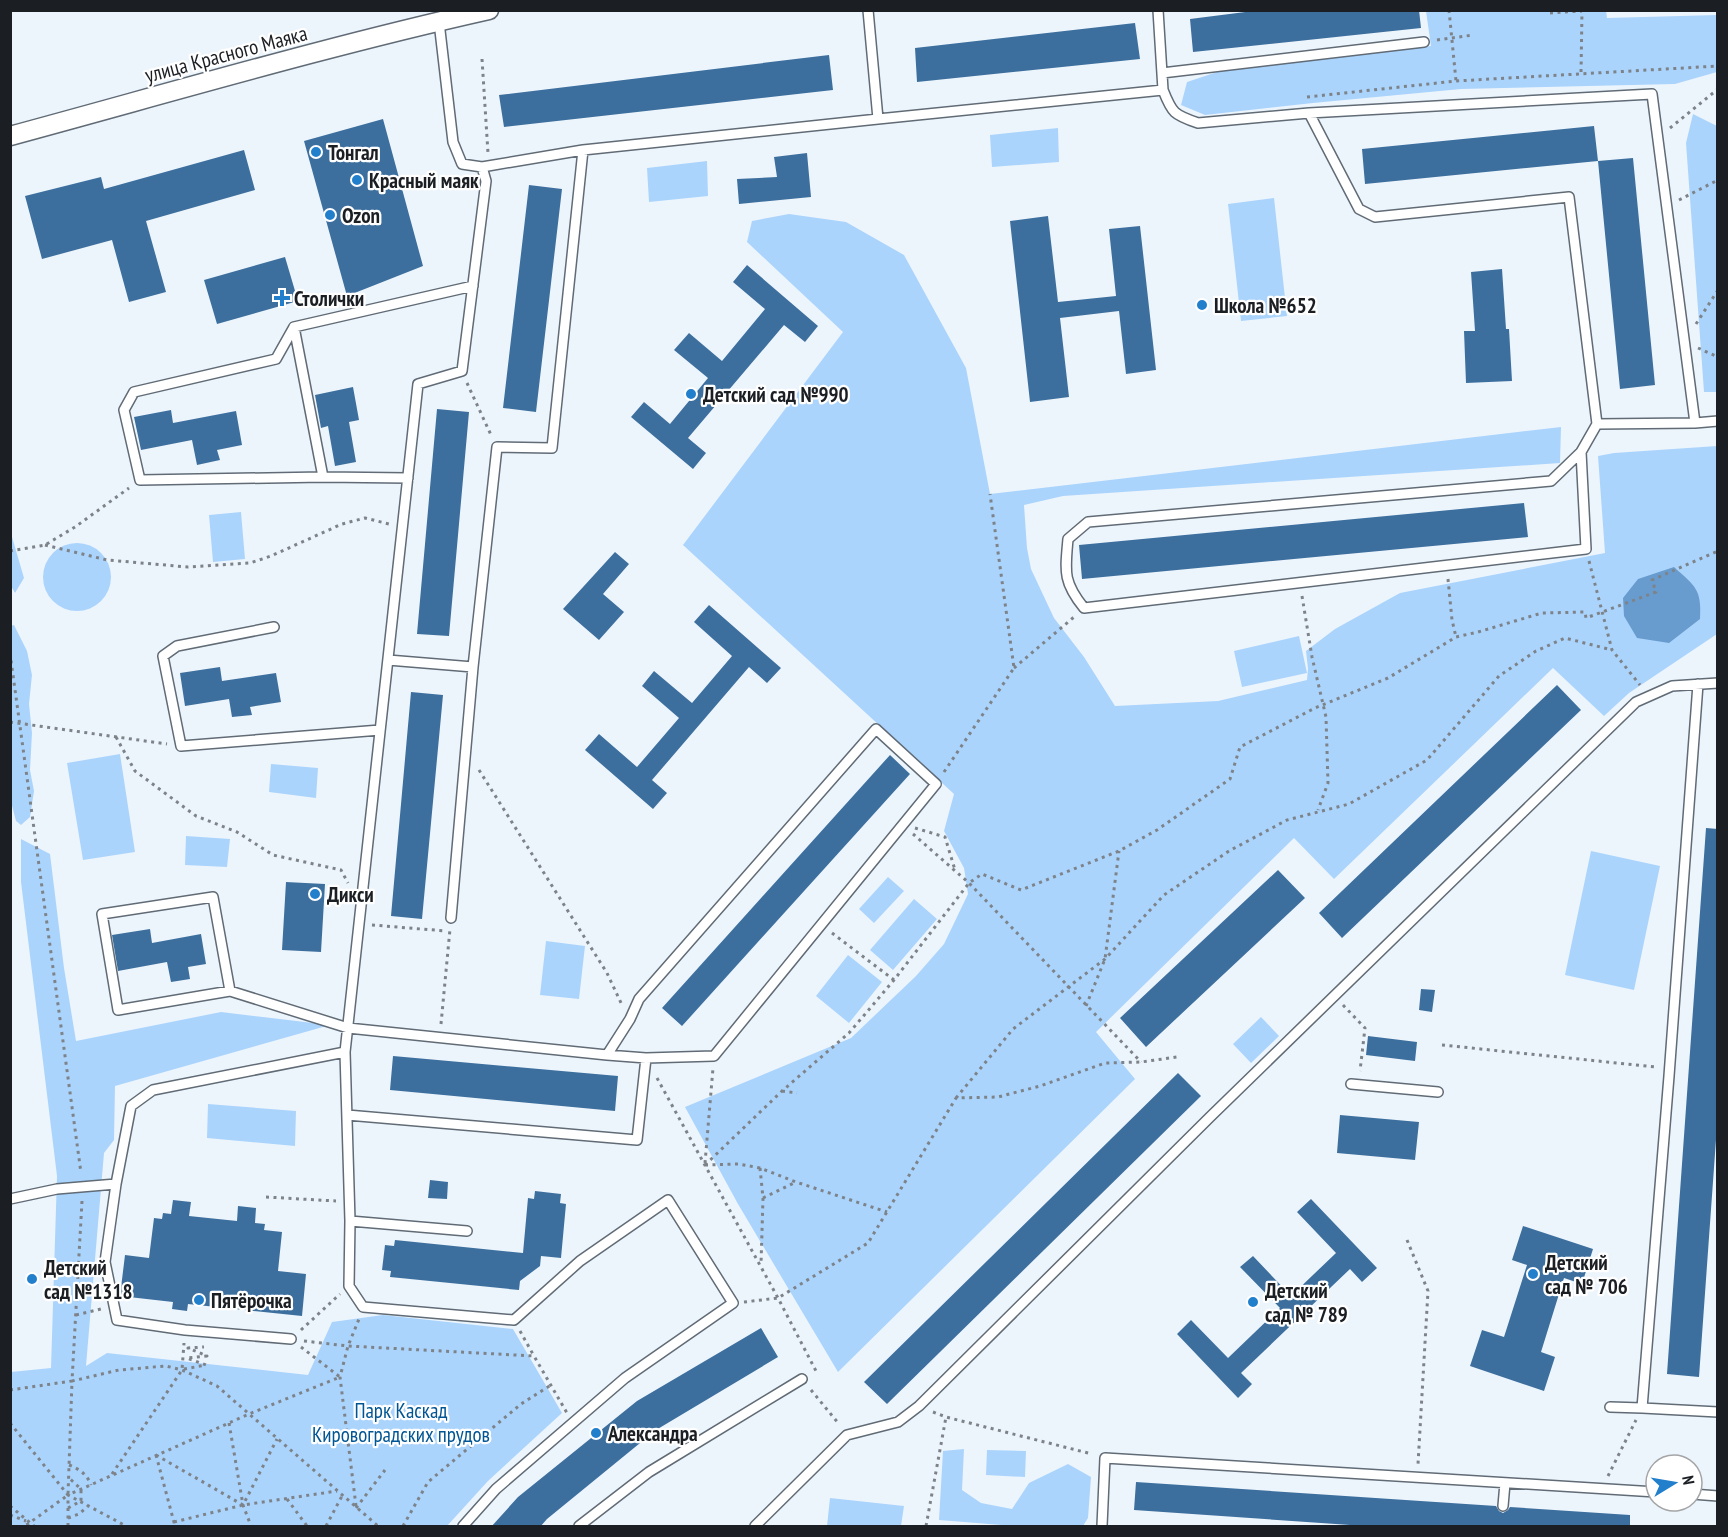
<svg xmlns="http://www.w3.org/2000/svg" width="1728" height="1537" font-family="'PT Sans Narrow',sans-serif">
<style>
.green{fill:#abd4fd}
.water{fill:#689cce}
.building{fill:#3d6f9e}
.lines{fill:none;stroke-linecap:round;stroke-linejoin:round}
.service-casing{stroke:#606b76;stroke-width:12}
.minor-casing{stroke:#606b76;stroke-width:21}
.path{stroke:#7d8389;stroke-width:3;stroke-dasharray:3 4.5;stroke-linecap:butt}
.service{stroke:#fff;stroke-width:9}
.minor{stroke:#fff;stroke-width:18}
.poi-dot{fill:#227fcc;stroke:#fff;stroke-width:2}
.labels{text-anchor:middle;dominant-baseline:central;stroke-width:4.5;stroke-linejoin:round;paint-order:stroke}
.street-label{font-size:21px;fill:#1b1f24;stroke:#fff}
.poi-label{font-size:21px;font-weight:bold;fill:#1b1f24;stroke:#fff;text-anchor:start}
.park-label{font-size:21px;fill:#005694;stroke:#fff}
</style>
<rect width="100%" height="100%" fill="#edf5fc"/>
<!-- green -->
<path class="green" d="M1606,10L1607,18L1717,15V72L1675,84L1461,89L1313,103L1205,115L1181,105L1187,82L1229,68L1431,46L1426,11Z
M1693,114L1717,126V392H1704L1686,143Z
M1058,128L1059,162L992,167L990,135Z
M707,161L708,196L649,202L647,168Z
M1274,198L1287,316L1241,321L1228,204Z
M789,214L846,222L904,255L966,368L990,494L1561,427L1560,463L1063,496L1024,505L1027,548L1031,569L1054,618L1084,657L1115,706L1218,701L1307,680L1308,669L1306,651L1335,629L1400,593L1605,553L1598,456L1614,453L1717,446V634L1629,693L1604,716L1553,668L1334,879L1294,838L1096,1032L1135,1079L838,1372L738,1204L685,1107L851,1038L916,976L944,944L968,894L964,868L944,831L954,794L683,545L843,332L747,242L752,221Z
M241,512L245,559L213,562L209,515Z
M10,530L24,578L15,593L11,586Z
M43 577a34 34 0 1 1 68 0a34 34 0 1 1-68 0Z
M14,625L27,651L32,675L29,704L32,733L30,770L34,791L30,817L21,825L16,821L10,798V626Z
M1299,636L1307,673L1242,687L1234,651Z
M120,754L135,852L83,860L67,763Z
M271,764L318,768L316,798L269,792Z
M186,836L230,839L227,867L185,865Z
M21,839L50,854L64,968L76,1041L221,1012L330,1025L115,1086L114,1140L104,1153L86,1366L107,1353L308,1375L332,1322L383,1315L513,1329L562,1413L488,1481L447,1526H11V1372L51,1368L57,1176L21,882Z
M1591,851L1660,866L1634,990L1565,975Z
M888,877L904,891L874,923L859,909Z
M914,899L937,919L893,970L870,950Z
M546,941L585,946L579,999L540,995Z
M848,955L882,982L849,1023L816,996Z
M1261,1017L1279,1036L1251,1063L1233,1044Z
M208,1104L296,1111L295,1146L207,1138Z
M964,1449L962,1490L981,1503L1012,1509L1029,1483L1068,1464L1091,1477L1088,1518L1083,1526H1014L939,1520L943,1451Z
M987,1450L1026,1451L1025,1477L986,1475Z
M830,1498L904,1506L901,1526H827Z"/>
<!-- water -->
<path class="water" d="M1674,567C1695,586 1702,589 1700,619L1669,643L1637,638L1624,616L1623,598L1638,579Z"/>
<!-- building -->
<path class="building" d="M1261,10H1419L1421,28L1193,52L1190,19Z
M1135,23L1140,59L917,82L915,48Z
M829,55L833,90L504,127L499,95Z
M383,119L423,266L347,296L304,141Z
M1594,126L1598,161L1365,184L1362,149Z
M244,150L255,190L146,221L166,292L129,302L112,240L42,259L25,196L101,177L104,189Z
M807,153L811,197L739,204L737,179L777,177L774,157Z
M1633,158L1655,385L1620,389L1598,161Z
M529,185L562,189L536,412L503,408Z
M1048,216L1058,302L1116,296L1109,229L1140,226L1156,370L1126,374L1119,311L1060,318L1069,397L1030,402L1010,221Z
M285,257L298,301L217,324L204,280Z
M747,265L818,326L805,342L784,325L688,438L706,453L693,469L631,417L644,402L670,424L708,378L674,350L689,333L722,361L765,309L733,282Z
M1502,269L1506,329H1509L1512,381L1466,383L1464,331H1475L1471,272Z
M353,387L359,420L349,422L356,462L335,466L328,426L321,428L315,395Z
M437,409L469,412L449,636L417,634Z
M171,410L173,423L236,411L242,445L217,450L220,460L197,465L192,440L141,450L134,417Z
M1524,503L1528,537L1082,579L1079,545Z
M615,552L629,564L603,594L624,612L599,640L563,609Z
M709,605L781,668L767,683L749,667L652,780L667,793L653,809L585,750L599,734L637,767L679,718L642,686L654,671L692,703L732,656L694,622Z
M220,667L222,681L276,673L281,702L250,707L252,715L232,717L229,699L185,706L180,673Z
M1557,685L1581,710L1342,938L1319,913Z
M411,692L443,695L422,919L391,916Z
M890,755L910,774L682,1026L662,1008Z
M1706,828L1718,829V1112L1699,1377L1667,1374Z
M1278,870L1305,898L1146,1047L1120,1018Z
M286,882L325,884L321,952L282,950Z
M150,929L152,943L201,934L206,964L188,967L190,979L171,982L167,962L118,971L112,935Z
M1421,989L1435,990L1432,1012L1419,1010Z
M1368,1036L1417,1042L1415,1061L1366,1055Z
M393,1056L618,1076L615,1111L390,1090Z
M1178,1073L1201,1096L887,1404L864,1382Z
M1340,1115L1419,1122L1415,1160L1337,1153Z
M430,1180L448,1182L447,1199L428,1198Z
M535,1191L561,1194L560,1203L566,1204L561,1258L541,1256L540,1266L520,1281L519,1290L390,1277L391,1271L382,1270L385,1245L394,1246L395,1240L523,1253L528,1198L534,1199Z
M1311,1199L1377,1268L1362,1282L1350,1269L1241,1373L1252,1384L1238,1398L1177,1334L1191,1320L1228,1358L1280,1308L1240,1267L1253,1256L1291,1296L1336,1253L1297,1212Z
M173,1200L191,1202L189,1216L237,1221L238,1206L256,1208L255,1223L265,1224L264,1230L282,1232L278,1271L306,1274L302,1316L188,1304L187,1311L172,1309L173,1302L120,1296L125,1255L149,1258L154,1218L162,1219L163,1213L171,1214Z
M1523,1226L1593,1249L1582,1284L1564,1278L1541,1352L1555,1357L1544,1391L1470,1366L1482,1330L1504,1337L1527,1265L1512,1260Z
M761,1328L778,1357L656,1430L547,1519L540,1527H491L518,1497L637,1401Z
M1136,1482L1496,1506L1499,1511L1503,1513L1508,1510L1510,1507L1630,1515V1527H1379L1134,1510Z"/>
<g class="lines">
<!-- service casing -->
<g class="service-casing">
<path id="service" d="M868,10L878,119
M1158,10L1163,90
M439,22L453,142L462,164L482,167L486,181L462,371L418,384L345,1052L350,1221L349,1286L363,1307L514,1320L580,1261L668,1200L733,1303L625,1378L496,1489L463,1526
M1162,73L1424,42
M1309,113L1359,209L1375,217L1569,197L1597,424L1695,423
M482,167L583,150L878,119L1163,90C1172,113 1174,115 1198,123L1309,113L1652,94L1695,423L1718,421
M294,327L276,359L134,392L124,410L140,480L323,477
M1581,452L1551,481L1088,522L1068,539C1065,572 1063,582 1084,608L1586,549L1581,452L1597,424
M408,478L323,477L294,327L473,286
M274,627L177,646L163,656L181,746L380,730
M388,660L473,667
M1698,684L1669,1076L1642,1408L1718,1412
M451,918L473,667L497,447L552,448L583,150
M230,991L213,897L102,914L118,1010L230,991L348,1028L607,1055L646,1058L714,1056L936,784L876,729L639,999L630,1019L607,1055
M1351,1084L1438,1092
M347,1115L637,1140L646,1058
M10,1199L57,1189L116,1184
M350,1221L467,1231
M291,1339L185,1330L117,1320L105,1262L116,1184L131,1106L153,1090L345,1052
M1610,1407L1642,1408
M1692,1494L1718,1496
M1503,1506L1505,1483
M579,1526L649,1472L802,1379
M755,1526L847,1435L898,1422L919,1406L1210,1117L1636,702L1672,686L1718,683
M1102,1526L1105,1458L1656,1492"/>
</g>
<!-- minor casing -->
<g class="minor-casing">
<path id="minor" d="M10,136C169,93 328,46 489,10"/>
</g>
<!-- path -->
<path class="path" d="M1449,10L1456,81
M1550,13L1582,11L1581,73
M1437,40L1473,35
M482,59L488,153
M1307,97L1456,81L1718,66
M1670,128L1718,89
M1679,200L1718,180
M1696,324L1718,290
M1698,348L1718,357
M467,383L491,435
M45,545L107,560L188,567L250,563L271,556L342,524L365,518L389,524
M10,551L45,545L75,527L129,488
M1589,561L1612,650L1640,685
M1448,579L1452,620L1456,637
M1302,596L1312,657L1326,717L1328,783L1318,810
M10,653L81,1173
M1014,668L1074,617
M10,722L167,744
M116,737L135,771L196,816L237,832L273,855L341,870L348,883
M479,770L607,973L622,1005
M944,772L1014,668L990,494
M915,828L945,837L955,870
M913,834L969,883L1141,1062
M372,925L446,931
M832,933L894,980
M1343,1005L1365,1028L1360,1071
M1086,1006L1105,959L1119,851
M441,1024L450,929
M1442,1045L1656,1067
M657,1078L778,1298L816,1371L814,1372
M782,1091L797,1093
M956,1098L1013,1029L1105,959L1164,895L1229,851L1287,820L1349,804L1427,760L1499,676L1536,651L1565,638L1612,650
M705,1163L713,1068
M705,1165L782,1091L849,1033L894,980L969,883L982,874L1021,890L1119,851L1157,830L1230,779L1240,747L1315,708L1388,678L1456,637L1478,632L1542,613L1585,612L1586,618L1656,592L1652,580L1718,551
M705,1165L739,1164L760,1168L796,1182L887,1212
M760,1168L763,1198L761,1264
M266,1197L336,1201
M763,1198L796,1182
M82,1201L72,1381L119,1370L166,1366L182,1370L217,1386L378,1526
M1407,1240L1428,1291L1418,1464
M744,1302L778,1298L868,1243L956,1098L998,1097L1040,1086L1105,1063L1141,1062L1177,1057
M76,1315L101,1309
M301,1330L340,1294
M520,1331L534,1356
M304,1341L348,1346L534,1356L567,1413
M301,1347L340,1377
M184,1369L206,1365L187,1358L207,1356L188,1348L204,1347
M10,1390L72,1381L68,1495L25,1526
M811,1390L839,1424
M933,1412L946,1417L1092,1454
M10,1423L68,1495L249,1414L340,1377
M229,1423L243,1505L251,1526
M156,1455L243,1505L277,1439
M156,1455L175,1526
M69,1465C79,1469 87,1474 91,1485
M112,1474L182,1370L184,1343
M1608,1476L1636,1420
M287,1499L307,1526
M10,1506L34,1526
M356,1506L340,1377L348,1346L359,1319
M68,1508L81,1501V1489L69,1478
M356,1508L385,1470
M10,1515L26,1521
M68,1518L79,1514L88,1506
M174,1522L243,1505L337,1491
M68,1526V1495L126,1526
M326,1526L342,1496
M403,1526L428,1482L521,1404L551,1385
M926,1526L946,1417"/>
<!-- service -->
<use href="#service" class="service"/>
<!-- minor -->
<use href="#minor" class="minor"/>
</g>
<!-- markers -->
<g class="poi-dot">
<circle cx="316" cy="152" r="6"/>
<circle cx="357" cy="180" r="6"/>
<circle cx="330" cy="215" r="6"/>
<path d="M279 289h6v6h6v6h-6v6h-6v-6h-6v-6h6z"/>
<circle cx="1202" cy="305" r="6"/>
<circle cx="691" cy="394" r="6"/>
<circle cx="315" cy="894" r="6"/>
<circle cx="1533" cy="1274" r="6"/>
<circle cx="32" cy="1279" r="6"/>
<circle cx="199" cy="1300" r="6"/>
<circle cx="1253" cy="1302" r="6"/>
<circle cx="596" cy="1433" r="6"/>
</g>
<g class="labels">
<!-- street labels -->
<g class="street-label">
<text transform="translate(226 54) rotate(-15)">улица Красного Маяка</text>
</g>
<!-- poi labels -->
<g class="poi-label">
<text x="328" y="152">Тонгал</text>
<text x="369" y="180">Красный маяк</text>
<text x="342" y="215">Ozon</text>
<text x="294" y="298">Столички</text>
<text x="1214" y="305">Школа №652</text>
<text x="703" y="394">Детский сад №990</text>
<text x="327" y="894">Дикси</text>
<text x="1545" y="1262">Детский<tspan x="1545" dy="24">сад № 706</tspan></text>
<text x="44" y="1267">Детский<tspan x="44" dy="24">сад №1318</tspan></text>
<text x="1265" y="1290">Детский<tspan x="1265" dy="24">сад № 789</tspan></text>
<text x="211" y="1300">Пятёрочка</text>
<text x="608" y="1433">Александра</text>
</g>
<!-- park labels -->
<g class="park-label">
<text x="401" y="1410">Парк Каскад<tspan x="401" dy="24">Кировоградских прудов</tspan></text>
</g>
</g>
<!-- border -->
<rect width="1728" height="1537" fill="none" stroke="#1b1f24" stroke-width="24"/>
<!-- north arrow -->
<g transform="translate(1674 1483) rotate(79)"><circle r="28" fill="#ffffff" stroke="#a4a5a7" stroke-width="1.5"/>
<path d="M0-4.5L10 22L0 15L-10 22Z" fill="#227fcc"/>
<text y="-9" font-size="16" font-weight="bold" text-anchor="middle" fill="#1b1f24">N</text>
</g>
</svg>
